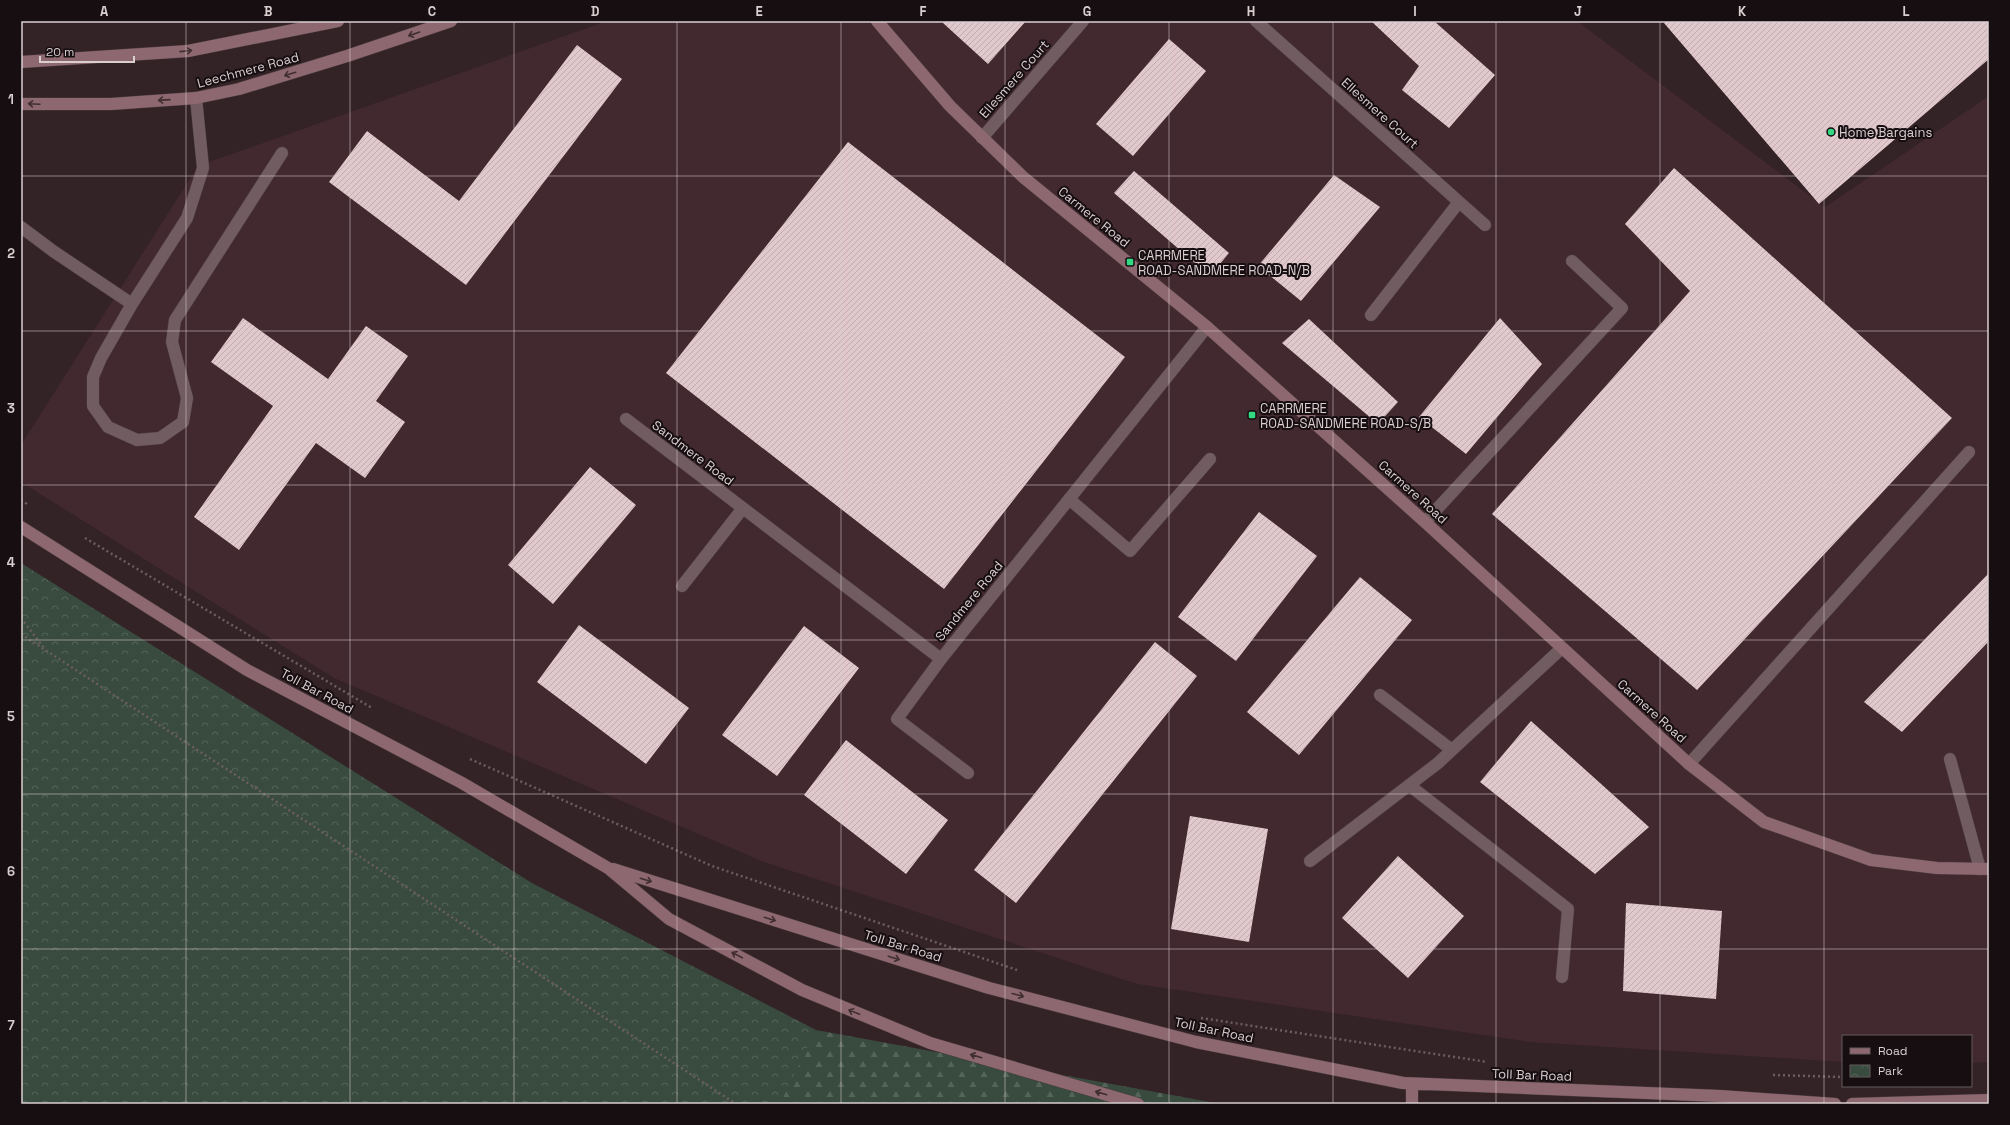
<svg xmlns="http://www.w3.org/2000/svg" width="2010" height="1125" font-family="'Space Grotesk',sans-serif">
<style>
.built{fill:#42292f}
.forest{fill:url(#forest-firs)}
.park{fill:url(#park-crowns)}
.building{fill:url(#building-hatch)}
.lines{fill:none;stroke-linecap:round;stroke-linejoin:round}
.lane-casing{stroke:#4c3e41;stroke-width:13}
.secondary-casing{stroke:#4c3e41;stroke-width:13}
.path{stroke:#6c5d60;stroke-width:2.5;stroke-dasharray:2 3;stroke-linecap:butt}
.lane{stroke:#715d61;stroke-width:12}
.secondary{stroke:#8e6870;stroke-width:12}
.oneway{stroke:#402e32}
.grid{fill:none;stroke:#daced1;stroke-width:1;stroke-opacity:0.55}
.poi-dot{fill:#32d882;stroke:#160e10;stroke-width:1.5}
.labels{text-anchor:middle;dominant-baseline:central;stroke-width:4;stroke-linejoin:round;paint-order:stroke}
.street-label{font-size:13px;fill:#daced1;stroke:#160e10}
.poi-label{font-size:13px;fill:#daced1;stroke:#160e10;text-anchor:start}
.neatline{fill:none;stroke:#daced1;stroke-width:1.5}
.grid-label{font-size:13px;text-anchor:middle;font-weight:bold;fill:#daced1}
</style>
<defs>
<pattern id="forest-firs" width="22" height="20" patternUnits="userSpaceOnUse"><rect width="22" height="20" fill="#384b3e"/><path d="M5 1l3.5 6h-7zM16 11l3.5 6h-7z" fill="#546459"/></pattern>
<pattern id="park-crowns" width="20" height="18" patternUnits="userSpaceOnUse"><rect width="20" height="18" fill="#384b3e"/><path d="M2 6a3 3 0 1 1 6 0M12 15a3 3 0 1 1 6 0" fill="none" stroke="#546459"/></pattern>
<pattern id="building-hatch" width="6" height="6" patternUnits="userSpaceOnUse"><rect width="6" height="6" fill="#e0c8cd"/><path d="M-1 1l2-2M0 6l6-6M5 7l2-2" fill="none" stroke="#c0acb1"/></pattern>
</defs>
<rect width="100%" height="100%" fill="#332226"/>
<!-- built -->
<path class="built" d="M607,21H1577L1825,207L1989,96V1062L1971,1063V1036H1843V1062L1531,1042L1137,984L764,862L334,678L21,482V445L198,166Z"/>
<!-- forest -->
<path class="forest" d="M816,1030L1221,1104H771Z"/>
<!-- park -->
<path class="park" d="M21,563L532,883L816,1030L780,1104H21Z"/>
<!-- building -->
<path class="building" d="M944,21H1026L988,64L943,23Z
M1371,21H1434L1495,75L1449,128L1402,90L1419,66Z
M1666,21H1989V59L1819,204L1664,23Z
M1169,39L1206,71L1133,156L1096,124Z
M577,45L622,79L466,285L329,182L367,131L459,201Z
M848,142L1125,357L944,589L666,373Z
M1674,168L1952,418L1697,690L1492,514L1690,291L1625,224Z
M1134,171L1229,253L1210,276L1114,193Z
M1334,175L1380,207L1301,301L1258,266Z
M243,318L328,379L366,326L408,356L376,401L405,422L365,478L316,443L239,550L194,517L273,406L211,362Z
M1500,318L1542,364L1466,454L1419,417Z
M1309,319L1398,402L1378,424L1282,343Z
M590,467L636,505L553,604L508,565Z
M1259,512L1317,556L1236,661L1178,617Z
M1989,573V641L1902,732L1864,702Z
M1360,577L1412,620L1299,755L1247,712Z
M579,625L689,708L646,764L537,682Z
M804,626L859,668L777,776L722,735Z
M1155,642L1197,676L1016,903L974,870Z
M1531,721L1649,827L1595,874L1480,782Z
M846,740L948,820L906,874L804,795Z
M1190,816L1268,829L1249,942L1171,929Z
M1398,856L1464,916L1408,978L1342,918Z
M1626,903L1722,911L1716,999L1623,991Z"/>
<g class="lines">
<!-- lane casing -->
<g class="lane-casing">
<path id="lane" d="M1256,21L1485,225
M196,98L203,168L187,218L132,304L101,358L93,377V406L108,427L137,440L160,438L183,422L187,398L172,342L175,320L282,153
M982,138L1083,21
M21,227L53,251L132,304
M1371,315L1459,202
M626,419L941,659L1207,327
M1069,499L1130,551L1210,459
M1425,522L1622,308L1572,261
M682,586L743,508
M941,659L897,719L968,773
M1380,695L1452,750
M1950,759L1980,869
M1689,764L1969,452
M1409,785L1568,909L1562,977
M1310,861L1438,763L1562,648"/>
</g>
<!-- secondary casing -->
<g class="secondary-casing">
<path id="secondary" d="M877,21L950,106L1023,177L1207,327L1425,522L1689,764L1764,822L1871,860L1937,868L1989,869
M21,62L188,51L338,21
M21,104H111L196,98L239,89L347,56L451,21
M21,527L247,670L462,783L608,868L669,919L802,990L930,1043L1138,1104
M613,869L989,988L1196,1042L1403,1083L1720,1096L1835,1104
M1412,1104V1084
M1852,1104L1989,1100"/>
</g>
<!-- path -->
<path class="path" d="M21,500L27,504
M85,538L372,708
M21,618L44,648
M21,634L736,1104
M470,759L712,866L1017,970
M1201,1018L1487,1062
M1773,1075L1843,1077"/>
<!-- lane -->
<use href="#lane" class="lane"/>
<!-- secondary -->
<use href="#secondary" class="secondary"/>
</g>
<!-- one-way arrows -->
<defs><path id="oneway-shaft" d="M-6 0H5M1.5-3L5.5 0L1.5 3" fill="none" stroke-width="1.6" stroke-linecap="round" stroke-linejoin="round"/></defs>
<g class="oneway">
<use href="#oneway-shaft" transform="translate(414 34) rotate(161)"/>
<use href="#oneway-shaft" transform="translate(186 51) rotate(-6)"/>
<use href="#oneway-shaft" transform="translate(290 74) rotate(163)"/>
<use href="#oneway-shaft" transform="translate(164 100) rotate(176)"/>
<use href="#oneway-shaft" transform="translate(34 104) rotate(-177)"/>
<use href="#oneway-shaft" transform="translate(646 880) rotate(17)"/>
<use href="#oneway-shaft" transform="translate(770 919) rotate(17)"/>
<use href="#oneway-shaft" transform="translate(737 955) rotate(-152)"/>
<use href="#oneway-shaft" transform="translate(894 958) rotate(17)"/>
<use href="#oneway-shaft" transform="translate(1018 995) rotate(15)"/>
<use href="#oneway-shaft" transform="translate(854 1012) rotate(-158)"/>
<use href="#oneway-shaft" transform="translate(976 1056) rotate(-164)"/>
<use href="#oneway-shaft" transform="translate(1101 1093) rotate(-164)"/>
</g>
<!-- grid -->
<path class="grid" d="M186,21V1104M350,21V1104M514,21V1104M677,21V1104M841,21V1104M1005,21V1104M1169,21V1104M1333,21V1104M1496,21V1104M1660,21V1104M1824,21V1104M21,176H1989M21,331H1989M21,485H1989M21,640H1989M21,794H1989M21,949H1989"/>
<!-- markers -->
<g class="poi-dot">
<circle cx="1831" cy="132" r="4"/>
<rect x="1126" y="258" width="8" height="8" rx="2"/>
<rect x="1248" y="411" width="8" height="8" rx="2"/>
</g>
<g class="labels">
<!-- street labels -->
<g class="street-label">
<text transform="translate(248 70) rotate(-15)">Leechmere Road</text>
<text transform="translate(1014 79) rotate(-49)">Ellesmere Court</text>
<text transform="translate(1380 113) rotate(42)">Ellesmere Court</text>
<text transform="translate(1094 217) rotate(39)">Carmere Road</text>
<text transform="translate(693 453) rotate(37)">Sandmere Road</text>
<text transform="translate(1413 492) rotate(42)">Carmere Road</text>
<text transform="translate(969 601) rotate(-51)">Sandmere Road</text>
<text transform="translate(317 691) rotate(28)">Toll Bar Road</text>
<text transform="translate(1652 711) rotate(42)">Carmere Road</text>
<text transform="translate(903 946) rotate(17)">Toll Bar Road</text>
<text transform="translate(1214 1030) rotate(12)">Toll Bar Road</text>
<text transform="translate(1532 1075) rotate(2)">Toll Bar Road</text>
</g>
<!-- poi labels -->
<g class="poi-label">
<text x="1839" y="132">Home Bargains</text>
<text x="1138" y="255">CARRMERE<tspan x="1138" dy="15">ROAD-SANDMERE ROAD-N/B</tspan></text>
<text x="1260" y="408">CARRMERE<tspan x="1260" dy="15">ROAD-SANDMERE ROAD-S/B</tspan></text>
</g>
</g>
<!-- border -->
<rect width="2010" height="1125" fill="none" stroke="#160e10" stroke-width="44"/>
<!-- legend -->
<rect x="1842" y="1035" width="130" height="52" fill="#160e10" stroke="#645b5d"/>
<rect x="1850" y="1048" width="20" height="6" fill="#8e6870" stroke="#645b5d"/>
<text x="1878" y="1055" font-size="12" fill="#daced1">Road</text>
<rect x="1850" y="1065" width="20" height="12" fill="url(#park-crowns)" stroke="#645b5d"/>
<text x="1878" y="1075" font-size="12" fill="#daced1">Park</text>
<!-- scale -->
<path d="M40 56v6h94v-6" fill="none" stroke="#daced1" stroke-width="2"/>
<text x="46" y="56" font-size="12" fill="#daced1" stroke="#160e10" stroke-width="3" paint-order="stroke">20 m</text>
<rect x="22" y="22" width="1966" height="1081" class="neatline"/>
<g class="grid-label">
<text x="104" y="16">A</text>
<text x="268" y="16">B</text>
<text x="432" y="16">C</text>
<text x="595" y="16">D</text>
<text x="759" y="16">E</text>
<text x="923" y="16">F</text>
<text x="1087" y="16">G</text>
<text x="1251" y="16">H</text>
<text x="1415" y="16">I</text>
<text x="1578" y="16">J</text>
<text x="1742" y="16">K</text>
<text x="1906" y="16">L</text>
<text x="11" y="104">1</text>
<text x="11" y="258">2</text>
<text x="11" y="413">3</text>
<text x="11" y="567">4</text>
<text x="11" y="721">5</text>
<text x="11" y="876">6</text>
<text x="11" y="1030">7</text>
</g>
</svg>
